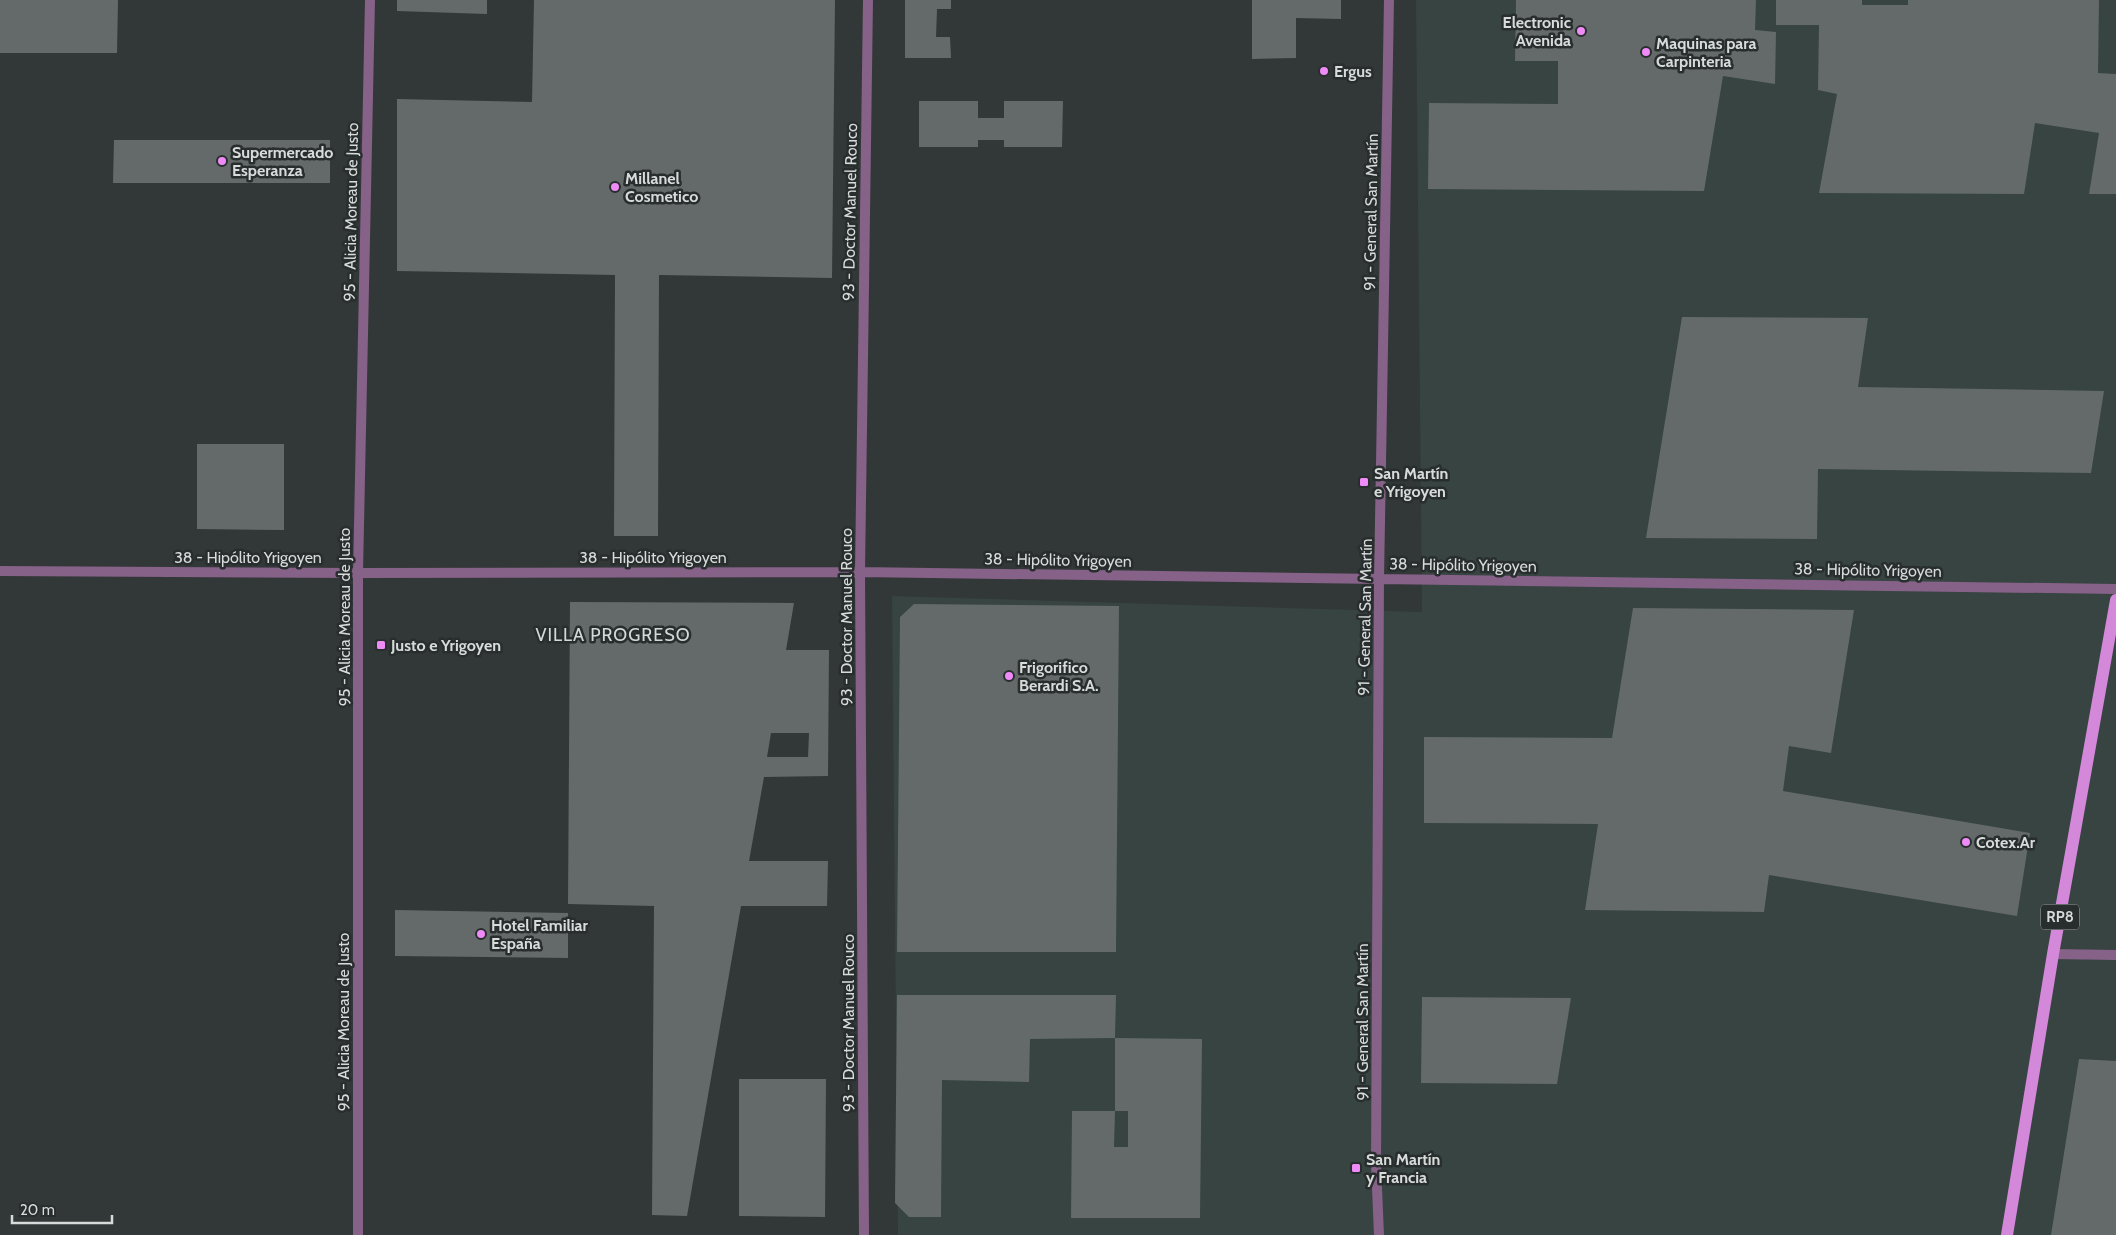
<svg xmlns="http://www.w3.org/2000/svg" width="2116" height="1235" font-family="Cabin,sans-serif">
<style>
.built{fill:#374442}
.building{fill:#646a69;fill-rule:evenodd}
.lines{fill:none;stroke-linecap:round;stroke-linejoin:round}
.lane{stroke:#866188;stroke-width:10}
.street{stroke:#866188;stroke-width:10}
.primary{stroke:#d388d9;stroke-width:12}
.poi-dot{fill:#ef8bf7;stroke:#282d2d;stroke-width:2}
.labels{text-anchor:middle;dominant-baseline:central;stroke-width:5;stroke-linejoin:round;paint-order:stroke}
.shield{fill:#282d2d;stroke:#a2a7a6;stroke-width:1}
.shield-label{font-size:15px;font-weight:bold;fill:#d7dbda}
.poi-label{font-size:16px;font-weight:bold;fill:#d7dbda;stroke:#282d2d;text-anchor:start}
.street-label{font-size:16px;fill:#d7dbda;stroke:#282d2d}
.neighbourhood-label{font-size:18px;letter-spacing:1px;fill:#d2dad8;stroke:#282d2d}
</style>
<rect width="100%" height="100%" fill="#323837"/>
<!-- built -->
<path class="built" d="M1416,0H2116V1235H898L892,596L1422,612Z"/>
<!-- building -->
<path class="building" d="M0,0H118L117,53H0Z
M397,0H487V14L397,11Z
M534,0H835L832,278L659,275L658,536H614L615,275L397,271V99L532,102Z
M905,0H951V9H937L936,37H950L951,58H905Z
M1252,0H1341V19L1296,18V58L1252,59Z
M1516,0H1756L1755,30L1776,32L1775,84L1723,76L1704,191L1428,189L1429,103L1558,104V61H1515Z
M1776,0H1862V5H1908V0H2099L2098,73L2116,74V194H2089L2099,133L2035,123L2024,194L1819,193L1837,94L1818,90L1819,25H1776Z
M919,101H978V118H1004V101H1063L1062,147H1004V140H978V147H919Z
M114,140H330V183H113Z
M1682,317L1868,318L1858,387L2104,391L2091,473L1818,469L1817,539L1646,538Z
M197,444H284V530L197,529Z
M570,602L794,603L786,650H829L828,776L764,777L749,861H828L827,906H741L687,1216L652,1215L654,906L568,904ZM771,733H809L808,757H767Z
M914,604L1119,606L1116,952H897L900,617Z
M1633,608L1854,610L1831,753L1789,746L1783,791L2030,833L2017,916L1769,875L1764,912L1585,910L1598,824L1424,823V737L1612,738Z
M395,910L568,913V958L395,956Z
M897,995H1116L1115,1038L1030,1039L1029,1082L942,1080L941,1217H909L895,1203Z
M1422,997L1571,998L1557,1084L1421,1083Z
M1115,1038L1202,1039L1200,1218H1071L1072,1111H1115L1114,1147H1128V1111H1115Z
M2079,1059L2116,1061V1235H2051Z
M739,1079H826L825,1217L739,1216Z"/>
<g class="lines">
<!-- lane -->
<path class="lane" d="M2053,954L2116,955"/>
<!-- street -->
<path class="street" d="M0,571L358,573L860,572L2116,589
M358,1235V573L370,0
M864,1235L860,572L868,0
M1379,1235L1376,1164L1379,579L1389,0"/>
<!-- primary -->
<path class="primary" d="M2007,1235L2053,954L2116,600"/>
</g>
<!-- markers -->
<g class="poi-dot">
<circle cx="1581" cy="31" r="5"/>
<circle cx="1646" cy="52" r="5"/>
<circle cx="1324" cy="71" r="5"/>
<circle cx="222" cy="161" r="5"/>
<circle cx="615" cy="187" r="5"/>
<rect x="1359" y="477" width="10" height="10" rx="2.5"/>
<rect x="376" y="640" width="10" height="10" rx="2.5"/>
<circle cx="1009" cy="676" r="5"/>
<circle cx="1966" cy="842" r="5"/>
<circle cx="481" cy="934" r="5"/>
<rect x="1351" y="1163" width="10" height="10" rx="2.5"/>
</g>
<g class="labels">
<!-- shield labels -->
<rect class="shield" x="2041" y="904.5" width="38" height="25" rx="4"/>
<g class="shield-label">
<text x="2060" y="917">RP8</text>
</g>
<!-- poi labels -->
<g class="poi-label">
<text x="1571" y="22" text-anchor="end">Electronic<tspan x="1571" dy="18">Avenida</tspan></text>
<text x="1656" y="43">Maquinas para<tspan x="1656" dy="18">Carpinteria</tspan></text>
<text x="1334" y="71">Ergus</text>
<text x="232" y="152">Supermercado<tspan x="232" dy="18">Esperanza</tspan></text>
<text x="625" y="178">Millanel<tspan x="625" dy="18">Cosmetico</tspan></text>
<text x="1374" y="473">San Martín<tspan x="1374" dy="18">e Yrigoyen</tspan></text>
<text x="391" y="645">Justo e Yrigoyen</text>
<text x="1019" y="667">Frigorifico<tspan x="1019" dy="18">Berardi S.A.</tspan></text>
<text x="1976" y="842">Cotex.Ar</text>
<text x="491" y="925">Hotel Familiar<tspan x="491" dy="18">España</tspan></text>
<text x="1366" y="1159">San Martín<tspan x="1366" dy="18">y Francia</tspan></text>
</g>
<!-- street labels -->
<g class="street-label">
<text transform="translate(351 212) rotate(-89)">95 - Alicia Moreau de Justo</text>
<text transform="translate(850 212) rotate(-89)">93 - Doctor Manuel Rouco</text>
<text transform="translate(1371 212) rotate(-89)">91 - General San Martín</text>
<text x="248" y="557">38 - Hipólito Yrigoyen</text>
<text x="653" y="557">38 - Hipólito Yrigoyen</text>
<text transform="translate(1058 560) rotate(1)">38 - Hipólito Yrigoyen</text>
<text transform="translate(1463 565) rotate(1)">38 - Hipólito Yrigoyen</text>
<text transform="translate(1868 570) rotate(1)">38 - Hipólito Yrigoyen</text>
<text transform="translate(344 617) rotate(-90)">95 - Alicia Moreau de Justo</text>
<text transform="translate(846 617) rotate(-90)">93 - Doctor Manuel Rouco</text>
<text transform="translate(1365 617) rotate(-89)">91 - General San Martín</text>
<text transform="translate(343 1022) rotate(-90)">95 - Alicia Moreau de Justo</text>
<text transform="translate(1362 1022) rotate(-90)">91 - General San Martín</text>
<text transform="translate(848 1023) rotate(-90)">93 - Doctor Manuel Rouco</text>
</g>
<!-- neighbourhood labels -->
<g class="neighbourhood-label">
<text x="613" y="635">VILLA PROGRESO</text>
</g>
</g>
<!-- scale -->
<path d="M12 1215v8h100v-8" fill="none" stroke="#d7dbda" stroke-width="2.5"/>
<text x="20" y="1215" font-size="15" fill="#d7dbda" stroke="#282d2d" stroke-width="4" paint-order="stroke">20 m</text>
</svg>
